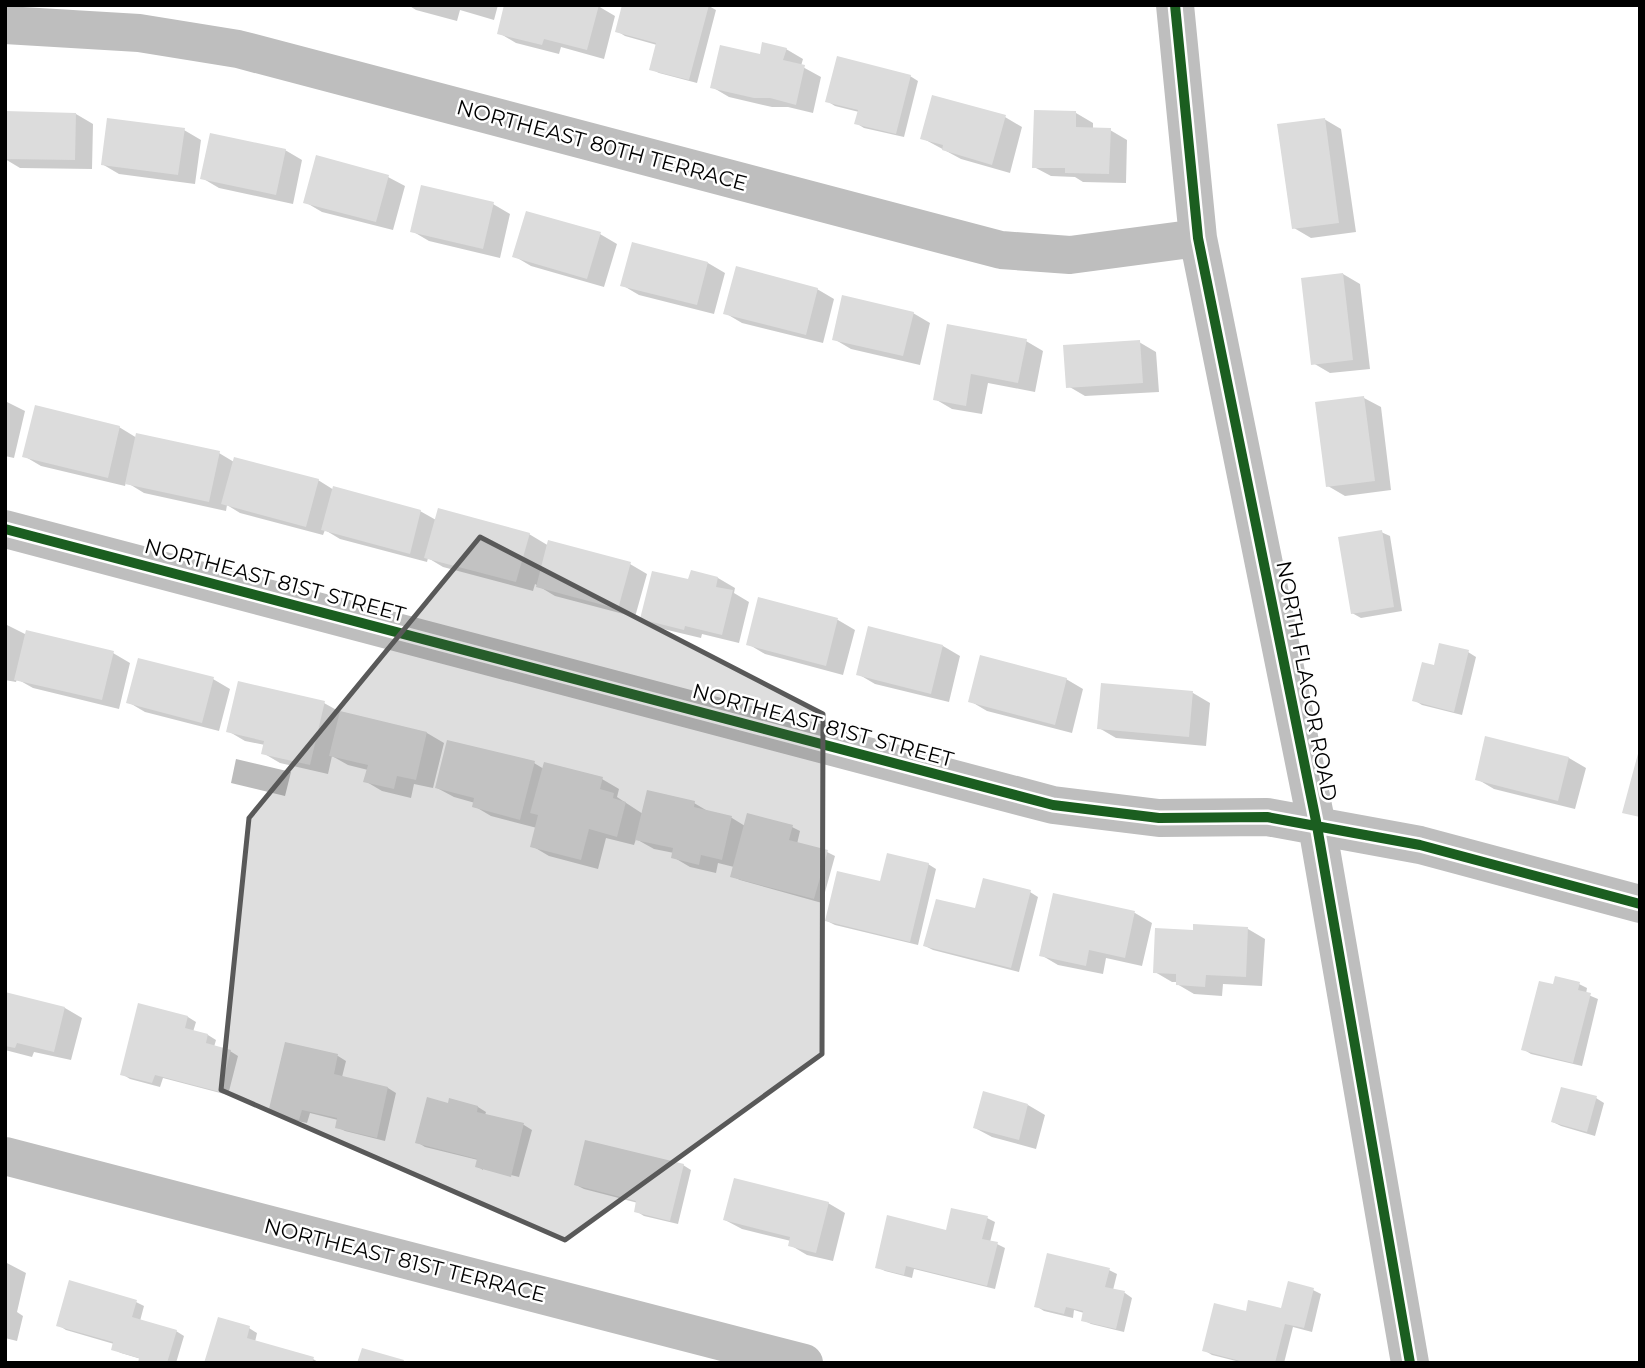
<svg xmlns="http://www.w3.org/2000/svg" width="1645" height="1368" font-family="Montserrat,sans-serif">
<style>
.water{fill:#bcbcbc}
.shadow{fill:#0003}
.building{fill:#dcdcdc}
.lines{fill:none;stroke-linecap:round;stroke-linejoin:round}
.minor{stroke:#bebebe;stroke-width:38}
.cycleway-casing{stroke:#fff;stroke-width:15}
.cycleway{stroke:#1b5e20;stroke-width:10}
.marked{fill:#595959;fill-opacity:0.2;stroke:#595959;stroke-width:5;stroke-linejoin:round}
.labels{text-anchor:middle;dominant-baseline:central;stroke-width:5;stroke-linejoin:round;paint-order:stroke}
.street-label{font-size:21px;fill:#000;stroke:#fff}
</style>
<rect width="100%" height="100%" fill="#fff"/>
<!-- water -->
<path class="water" d="M236,759L291,772L285,796L231,783Z"/>
<!-- shadow -->
<path class="shadow" d="M408,5H498L494,20L460,10L457,21L416,10Z
M707,5L716,10L697,83L659,73L651,69L657,45L625,36L617,31Z
M598,6L615,16L604,59L561,47L559,54L516,43L499,33Z
M786,49L803,59L801,66L821,77L813,113L788,107H772L729,97L712,87L761,56Z
M910,76L918,81L904,137L864,128L856,123L859,112L835,106L827,101Z
M5,113L76,114L93,124L92,169L20,168L5,159Z
M1076,113L1093,123V129L1110,130L1127,140L1126,183L1083,182L1075,177L1051,176L1034,167Z
M1005,117L1022,127L1010,173L961,159L922,138Z
M1324,119L1341,129L1356,232L1311,238L1294,228Z
M184,130L201,140L195,184L119,174L102,164Z
M285,150L302,160L293,204L219,188L202,178Z
M388,177L405,186L393,230L322,212L305,202Z
M493,204L510,214L500,258L429,241L412,231Z
M600,234L617,244L604,287L531,266L514,256Z
M708,263L725,273L714,314L639,295L622,285Z
M1343,274L1360,284L1370,369L1330,373L1313,363Z
M817,289L834,299L823,343L742,323L725,313Z
M913,313L930,323L920,365L851,349L834,339Z
M948,327L1026,341L1043,351L1035,392L988,383L982,414L952,409L935,399Z
M1139,342L1156,352L1159,392L1085,396L1068,386Z
M1364,398L1381,407L1391,490L1345,496L1328,486Z
M5,401L25,411L14,458L5,456Z
M119,427L137,438L219,453L234,462L318,480L334,490L420,511L436,520L529,534L549,546L630,564L647,574L635,617L555,596L535,584L533,591L443,567L428,558L427,562L340,539L325,530L323,535L240,513L227,505L226,511L144,493L126,482L125,486L41,466L24,456Z
M1381,532L1390,536L1402,611L1361,618L1352,613Z
M718,578L735,588L734,593L749,602L739,643L702,634L701,638L659,628L642,618L689,581Z
M759,599L838,620L855,630L843,675L765,654L748,644Z
M5,624L27,635L113,653L130,663L119,709L33,688L17,679L16,682L5,680Z
M943,646L960,656L949,702L875,684L858,674Z
M1468,652L1476,657L1462,715L1422,705L1414,700L1435,667Z
M213,679L230,689L219,731L145,712L128,702Z
M1066,679L1083,689L1072,733L987,711L970,701Z
M1103,685L1193,693L1210,703L1206,746L1116,738L1099,728Z
M324,703L342,713L427,733L444,743L433,788L414,784L411,798L382,791L365,781L368,770L348,765L332,756L328,774L280,763L263,753L265,745L245,741L228,731Z
M1487,739L1569,758L1586,768L1575,809L1494,789L1477,779Z
M534,763L544,769L602,779L619,789L617,797L643,814L694,803L711,813L732,818L745,826L792,827L800,831L797,844L827,852L835,856L822,903L740,880L732,876L734,867L718,863L716,873L690,867L673,857L674,853L654,849L636,839L634,845L606,838L598,869L549,856L532,846L537,828L491,816L474,806L475,803L454,797L437,788Z
M928,864L936,869L918,945L835,925L827,921L881,883Z
M1030,892L1038,897L1019,972L933,950L925,946L976,911Z
M1054,896L1135,913L1152,923L1142,966L1106,958L1103,974L1058,965L1041,955Z
M1248,929L1265,939L1262,986L1223,984L1222,996L1194,994L1177,984V982H1172L1155,972L1195,932Z
M1579,984L1587,988L1586,994L1598,999L1582,1066L1531,1054L1523,1049L1554,986Z
M5,994L65,1008L82,1018L71,1060L34,1052L32,1057L5,1050Z
M140,1005L188,1017L196,1022L193,1032L208,1035L216,1040L214,1047L230,1051L238,1056L228,1095L163,1078L160,1087L130,1079L122,1074Z
M286,1044L338,1056L346,1061L342,1077L388,1088L396,1093L385,1141L345,1131L337,1127L338,1120L310,1113L307,1123L278,1117L270,1112Z
M1596,1098L1604,1103L1595,1136L1561,1126L1553,1122Z
M449,1105L478,1107L486,1112L485,1115L524,1125L532,1130L519,1177L483,1168V1170L477,1166L478,1160L425,1147L417,1142Z
M1028,1105L1045,1115L1036,1149L992,1137L975,1128Z
M683,1165L691,1170L678,1224L644,1216L636,1211L638,1203L584,1189L576,1185Z
M828,1203L845,1213L833,1261L807,1255L790,1245L791,1241L742,1229L725,1220Z
M987,1218L995,1222L990,1242L997,1244L1005,1248L995,1289L914,1269L912,1278L885,1271L877,1267L947,1232Z
M5,1262L26,1273L17,1312L23,1316L17,1341L5,1338Z
M1109,1270L1117,1274L1113,1290L1125,1293L1132,1298L1124,1332L1091,1324L1083,1320L1084,1313L1074,1310L1073,1318L1044,1311L1036,1306Z
M1313,1290L1321,1294L1312,1332L1293,1327L1284,1363H1244L1212,1355L1204,1350L1247,1314L1283,1310Z
M136,1302L144,1306L140,1321L176,1331L184,1336L176,1363H140L141,1359L121,1353L113,1349L114,1344L66,1330L58,1325Z
M249,1328L257,1333L255,1342L313,1359L320,1363H206Z"/>
<!-- building -->
<path class="building" d="M504,5H599L587,50L544,39L542,45L497,34Z
M622,5H709L689,80L649,70L656,43L615,32Z
M762,42L787,48L783,60L805,65L796,105L770,98H754L710,88L720,45L760,54Z
M837,56L911,75L896,134L854,124L858,110L825,102Z
M932,95L1006,115L992,165L942,150L943,145L920,139Z
M1034,110L1076,111V127L1111,128L1109,174L1065,173V168H1032Z
M5,111L76,113L75,160L5,159Z
M107,118L185,128L178,175L101,165Z
M1325,118L1339,223L1292,229L1277,124Z
M210,133L286,149L276,195L200,179Z
M316,155L389,175L376,222L303,203Z
M421,185L494,202L483,249L410,232Z
M526,211L601,232L587,279L512,257Z
M632,242L708,262L697,305L620,286Z
M736,266L818,288L806,335L723,314Z
M1343,273L1353,360L1311,365L1301,278Z
M842,295L914,312L903,356L832,340Z
M947,324L1027,339L1018,383L971,374L966,406L933,400Z
M1140,340L1143,383L1066,388L1063,345Z
M1364,396L1375,481L1326,487L1315,402Z
M35,405L120,426L108,478L22,457Z
M136,433L220,451L209,502L125,484Z
M234,457L319,479L306,527L221,504Z
M333,486L421,510L410,554L321,530Z
M438,508L530,533L516,582L424,558Z
M1382,530L1394,607L1351,614L1338,537Z
M548,540L631,562L618,609L536,587Z
M691,570L718,577L716,587L733,590L722,635L685,626L684,630L640,619L652,571L688,579Z
M758,597L838,618L826,666L746,645Z
M868,626L943,645L931,694L856,675Z
M26,630L114,651L102,700L14,680Z
M1439,643L1469,650L1454,712L1412,701L1422,662L1434,665Z
M980,655L1067,678L1055,725L968,702Z
M138,658L214,677L202,723L126,703Z
M238,681L325,701L310,765L261,754L264,741L226,732Z
M1101,683L1193,691L1189,737L1097,729Z
M340,711L427,732L416,780L397,776L394,789L363,782L368,765L329,756Z
M1485,736L1569,757L1558,801L1475,780Z
M447,740L535,761L520,820L472,807L474,798L435,788Z
M1639,750H1640V817L1622,813Z
M544,762L603,777L600,789L614,793L613,798L626,802L617,837L589,829L581,860L530,847L538,815L530,813Z
M647,790L695,801L694,807L732,816L722,860L701,855L699,865L671,858L673,848L635,840Z
M747,813L793,825L789,840L828,850L814,899L730,877Z
M887,853L929,863L910,942L825,921L837,871L880,881Z
M983,878L1031,890L1011,968L923,946L936,899L975,908Z
M1053,893L1135,911L1125,958L1089,950L1086,966L1039,956Z
M1193,924L1248,927L1246,977L1206,975L1205,987L1176,985V974L1153,973L1155,928L1193,930Z
M1555,976L1580,982L1578,990L1591,993L1573,1063L1521,1050L1539,981L1553,984Z
M5,992L65,1007L54,1052L17,1043L15,1048L5,1046Z
M138,1003L188,1016L185,1028L208,1034L206,1043L231,1050L220,1092L155,1075L152,1083L120,1075Z
M285,1042L338,1054L334,1074L388,1087L377,1138L335,1128L337,1118L302,1110L299,1120L268,1113Z
M1561,1087L1597,1096L1587,1132L1551,1122Z
M983,1091L1028,1104L1019,1140L973,1128Z
M427,1097L448,1103L449,1098L478,1106L477,1112L524,1123L511,1177L475,1167L477,1159L415,1143Z
M585,1140L684,1164L670,1221L634,1212L636,1201L574,1185Z
M734,1178L829,1202L816,1253L788,1246L790,1237L723,1220Z
M951,1208L988,1216L982,1239L998,1242L987,1286L906,1266L904,1275L875,1268L887,1215L946,1230Z
M1047,1253L1110,1268L1105,1287L1125,1291L1116,1329L1081,1321L1083,1311L1066,1307L1064,1314L1034,1307Z
M69,1280L137,1300L132,1317L177,1330L167,1363H138L139,1358L111,1350L113,1342L56,1326Z
M1288,1281L1314,1288L1304,1328L1285,1324L1275,1363H1248L1202,1351L1214,1303L1246,1311L1248,1300L1281,1308Z
M218,1317L250,1326L247,1338L314,1357L312,1363H204Z
M362,1348L404,1360L403,1363H357Z"/>
<g class="lines">
<!-- minor -->
<path class="minor" d="M1175,5L1198,238L1317,826L1410,1363
M5,25L139,33L238,49L1001,250L1070,255L1198,238
M5,529L1053,805L1159,818L1267,817L1420,845L1640,904
M5,1156L804,1363"/>
<!-- cycleway casing -->
<g class="cycleway-casing">
<path id="cycleway" d="M1175,5L1198,238L1317,826L1410,1363
M5,529L1053,805L1159,818L1267,817L1420,845L1640,904"/>
</g>
<!-- cycleway -->
<use href="#cycleway" class="cycleway"/>
</g>
<!-- marked area -->
<path class="marked" d="M480,537L823,714L822,1054L565,1240L221,1090L249,818Z"/>
<g class="labels">
<!-- street labels -->
<g class="street-label">
<text transform="translate(602 145) rotate(15)">NORTHEAST 80TH TERRACE</text>
<text transform="translate(275 580) rotate(15)">NORTHEAST 81ST STREET</text>
<text transform="translate(1307 681) rotate(79)">NORTH FLAGOR ROAD</text>
<text transform="translate(823 725) rotate(15)">NORTHEAST 81ST STREET</text>
<text transform="translate(405 1260) rotate(14)">NORTHEAST 81ST TERRACE</text>
</g>
</g>
<!-- border -->
<rect width="1645" height="1368" fill="none" stroke="#000000" stroke-width="14"/>
</svg>
